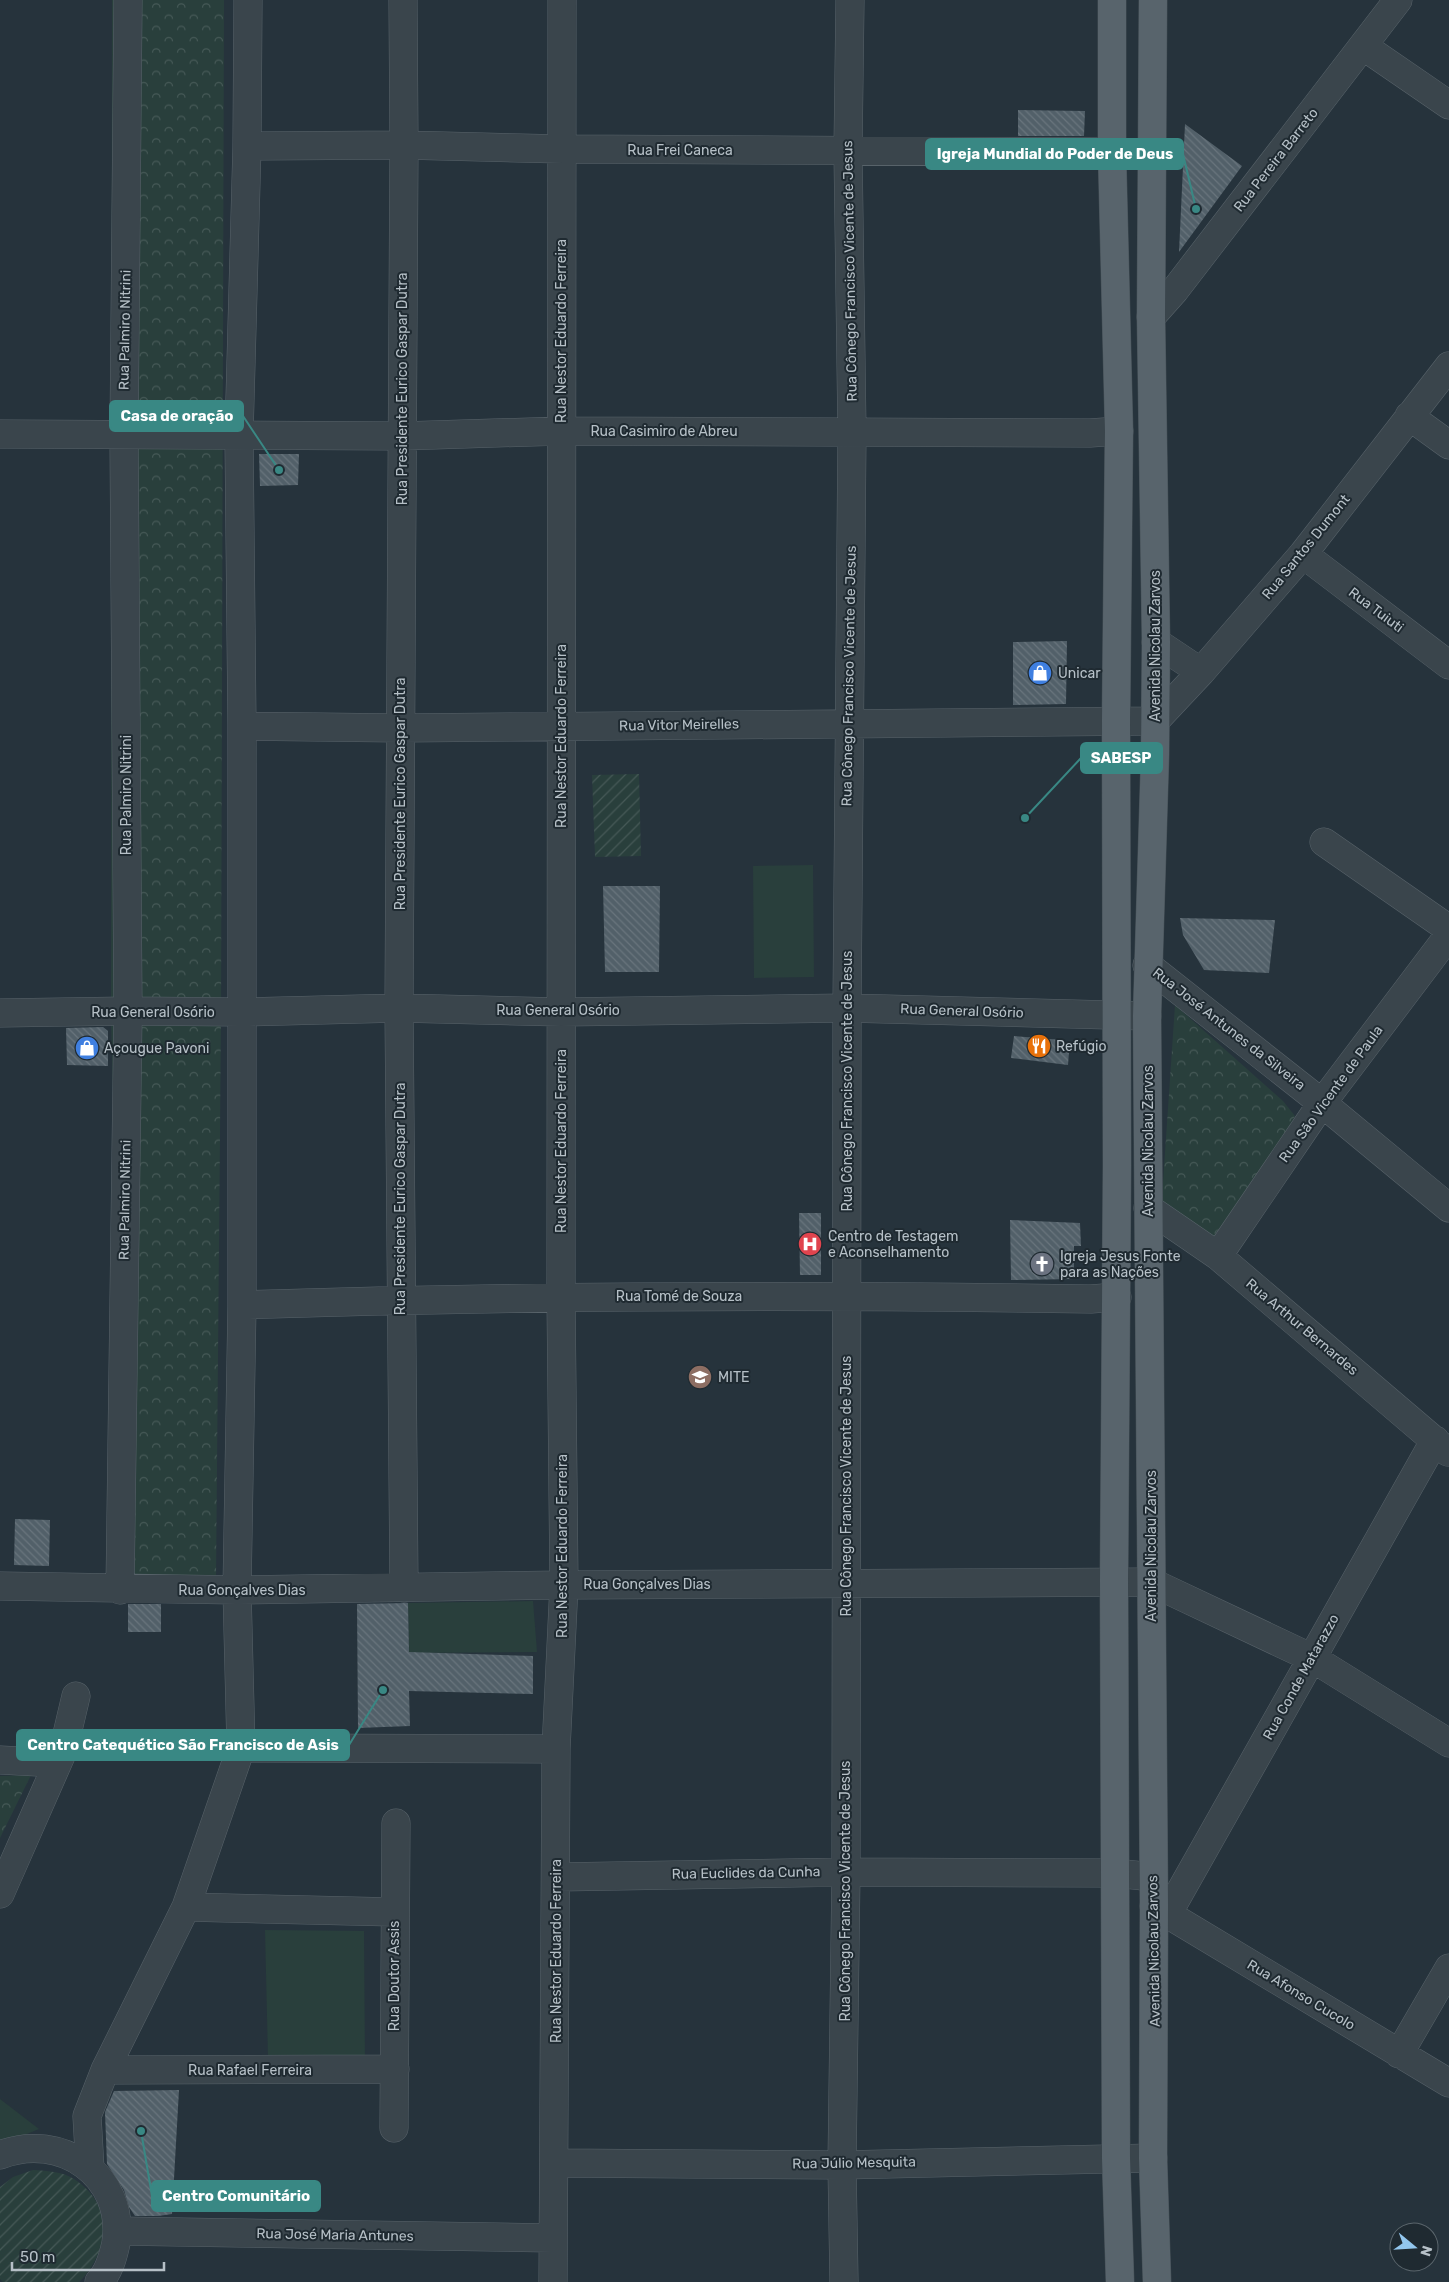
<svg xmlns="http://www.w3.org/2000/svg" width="1449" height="2282" font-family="Rubik,sans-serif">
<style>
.grass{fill:#293f3c}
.park{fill:url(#park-crowns)}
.garden{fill:url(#garden-furrows)}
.building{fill:url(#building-back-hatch)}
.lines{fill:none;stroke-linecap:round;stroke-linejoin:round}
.minor-casing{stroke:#58636a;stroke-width:29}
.major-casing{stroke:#434e55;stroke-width:29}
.minor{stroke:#3a454c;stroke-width:28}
.major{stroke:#58646c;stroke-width:28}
.labels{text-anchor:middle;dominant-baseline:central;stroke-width:4;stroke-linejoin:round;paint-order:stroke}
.street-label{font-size:14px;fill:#b6c0c7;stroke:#1f2a31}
.poi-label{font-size:14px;fill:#b6c0c7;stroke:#1f2a31;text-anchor:start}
.leader{fill:none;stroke:#398884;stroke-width:2}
.callout-dot{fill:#398884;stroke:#1f2a31;stroke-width:2}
.callout{fill:#398884;stroke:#398884;stroke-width:2}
.callout-label{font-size:15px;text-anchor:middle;font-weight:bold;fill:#fff}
</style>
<defs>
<pattern id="park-crowns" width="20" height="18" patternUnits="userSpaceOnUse" patternTransform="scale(1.25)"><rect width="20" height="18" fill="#293f3c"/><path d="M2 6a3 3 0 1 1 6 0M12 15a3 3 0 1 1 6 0" fill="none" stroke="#465957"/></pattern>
<pattern id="garden-furrows" width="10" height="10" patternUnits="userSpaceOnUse" patternTransform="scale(1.25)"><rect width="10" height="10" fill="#293f3c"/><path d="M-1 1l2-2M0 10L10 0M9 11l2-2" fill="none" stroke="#465957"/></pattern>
<pattern id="building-back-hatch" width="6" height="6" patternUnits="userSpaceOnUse" patternTransform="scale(1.25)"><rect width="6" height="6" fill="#526069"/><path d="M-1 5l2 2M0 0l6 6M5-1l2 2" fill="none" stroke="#69757d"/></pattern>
</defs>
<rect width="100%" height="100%" fill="#26333c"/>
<!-- grass -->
<path class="grass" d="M813,865L814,977L754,978L753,866Z
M533,1601L537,1652L409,1653L408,1603Z
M265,1930L364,1931L365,2064L268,2059Z
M0,2099L39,2129L0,2145Z"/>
<!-- park -->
<path class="park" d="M112,0H224L221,1021L216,1579L126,1580L111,1020Z
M1175,1005L1283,1101L1295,1116L1276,1150L1214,1236L1205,1240L1161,1212Z
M31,1775L0,1838V1776Z"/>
<!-- garden -->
<path class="garden" d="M639,774L641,856L595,857L592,775Z
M33,2170C47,2171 61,2171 74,2179C114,2204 110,2251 79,2282H3L0,2279V2187L13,2177Z"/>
<!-- building -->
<path class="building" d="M1018,110L1085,111L1084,136H1018Z
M1185,124L1242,166L1179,252Z
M259,454H299L298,485L260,486Z
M1067,641L1066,704L1013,705V642Z
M603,886H660L659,972H605Z
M1180,918L1275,920L1269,973L1204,970L1183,935Z
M103,1027L108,1031V1066L67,1065L66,1028Z
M1014,1036L1062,1040L1069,1052L1068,1065L1011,1058Z
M799,1213H821V1275H800Z
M1010,1220L1080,1223L1081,1246H1074V1279L1011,1280Z
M15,1519L50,1520L49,1566L14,1565Z
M408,1603L409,1652L533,1656V1694L409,1691L410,1726L358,1728L357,1604Z
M128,1604H161V1632H128Z
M179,2090L172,2214L158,2216H135L129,2207L124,2190L107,2164L105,2112L114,2091Z"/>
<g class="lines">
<!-- minor casing -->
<g class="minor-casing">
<path id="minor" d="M403,0L404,145L399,1008L404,1588
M1363,46L1449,105
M247,146L404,145L562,149L1112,152
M1151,317L1175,290L1398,0
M1409,416L1449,445
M0,434L402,436L561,431L1090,433L1119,431
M1303,554L1449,665
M1156,642L1201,672
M242,726L400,728L1155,721L1201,672L1303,554L1449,366
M1324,842L1449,929
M1147,965L1322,1103L1449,1208
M0,1013L128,1011L241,1012L399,1008L561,1012L847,1008L1147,1016
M1148,1208L1218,1256L1448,1452
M1218,1256L1322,1103L1449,935
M242,1305C525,1295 808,1295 1091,1299L1117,1297
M0,1586L237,1590L564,1585L1151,1582L1312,1658L1449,1743
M120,1590L128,1011L124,435L128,0
M241,1748L556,1749
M0,1760L57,1763
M557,1877L846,1872L1115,1873L1153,1877
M0,1894L63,1751L76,1696
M1154,1906L1449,2083
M186,1907L394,1912
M1167,1915L1435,1440
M1399,2054L1449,1968
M105,2070L395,2069
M394,2128L396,1823
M0,2155C61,2131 126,2176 116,2243C113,2257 109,2272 99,2282
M555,2163L842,2165L1153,2158
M90,2169L87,2116L105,2070L186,1907L241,1748L237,1590L242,1305V726L239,435L247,146L248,0
M117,2231L552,2238
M553,2282L556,1749L564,1585L561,1296L562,0
M844,2282L842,2165L846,1872L847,1008L852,432L848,151L850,0"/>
</g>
<!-- major casing -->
<g class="major-casing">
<path id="major" d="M1112,0V152L1119,431L1116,720L1117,1165L1114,1581L1116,2158L1120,2282
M1153,0L1151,317L1156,642L1155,755L1147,1016L1154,1906L1153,2158L1157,2282"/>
</g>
<!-- minor -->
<use href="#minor" class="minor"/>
<!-- major -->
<use href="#major" class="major"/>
</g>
<!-- icons -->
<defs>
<g id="shop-disc" transform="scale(1.25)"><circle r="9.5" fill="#3f7fe0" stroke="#1f2a31"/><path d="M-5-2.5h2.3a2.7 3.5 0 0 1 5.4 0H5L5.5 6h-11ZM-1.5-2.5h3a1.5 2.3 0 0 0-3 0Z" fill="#fff"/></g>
<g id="restaurant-disc" transform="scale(1.25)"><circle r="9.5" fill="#e8710a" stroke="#1f2a31"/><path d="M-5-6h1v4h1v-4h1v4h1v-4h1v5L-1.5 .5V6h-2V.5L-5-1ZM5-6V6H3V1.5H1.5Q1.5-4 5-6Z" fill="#fff"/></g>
<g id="hospital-disc" transform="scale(1.25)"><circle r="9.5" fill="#e0444e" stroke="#1f2a31"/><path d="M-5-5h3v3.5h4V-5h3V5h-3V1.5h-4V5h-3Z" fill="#fff"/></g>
<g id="church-disc" transform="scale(1.25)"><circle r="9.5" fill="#6b7280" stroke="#1f2a31"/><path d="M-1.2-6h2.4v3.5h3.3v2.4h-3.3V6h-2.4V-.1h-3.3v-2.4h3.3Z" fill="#fff"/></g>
<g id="university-disc" transform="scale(1.25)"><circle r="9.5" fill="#8d6e63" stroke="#1f2a31"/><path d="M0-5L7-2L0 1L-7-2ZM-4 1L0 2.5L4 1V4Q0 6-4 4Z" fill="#fff"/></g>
</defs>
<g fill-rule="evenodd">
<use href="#shop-disc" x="1040" y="673"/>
<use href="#restaurant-disc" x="1039" y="1046"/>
<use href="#shop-disc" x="87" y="1048"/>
<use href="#hospital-disc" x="810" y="1244"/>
<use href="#church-disc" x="1042" y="1264"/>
<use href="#university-disc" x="700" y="1377"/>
</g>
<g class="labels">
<!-- street labels -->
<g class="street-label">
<text x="680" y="150">Rua Frei Caneca</text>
<text transform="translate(1276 160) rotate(-52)">Rua Pereira Barreto</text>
<text transform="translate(850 271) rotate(-91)">Rua Cônego Francisco Vicente de Jesus</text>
<text transform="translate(125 330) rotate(-89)">Rua Palmiro Nitrini</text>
<text transform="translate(561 331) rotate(-90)">Rua Nestor Eduardo Ferreira</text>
<text transform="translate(402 389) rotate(-90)">Rua Presidente Eurico Gaspar Dutra</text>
<text x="664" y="431">Rua Casimiro de Abreu</text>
<text transform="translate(1306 547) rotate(-51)">Rua Santos Dumont</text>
<text transform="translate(1376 610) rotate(37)">Rua Tuiuti</text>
<text transform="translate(1155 646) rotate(-90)">Avenida Nicolau Zarvos</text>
<text transform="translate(849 676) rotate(-89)">Rua Cônego Francisco Vicente de Jesus</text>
<text transform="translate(679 725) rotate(-1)">Rua Vitor Meirelles</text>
<text transform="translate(561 736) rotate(-90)">Rua Nestor Eduardo Ferreira</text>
<text transform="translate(400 794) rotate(-90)">Rua Presidente Eurico Gaspar Dutra</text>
<text transform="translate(126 795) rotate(-90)">Rua Palmiro Nitrini</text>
<text x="558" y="1010">Rua General Osório</text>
<text transform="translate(962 1011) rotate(2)">Rua General Osório</text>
<text x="153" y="1012">Rua General Osório</text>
<text transform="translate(1229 1029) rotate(38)">Rua José Antunes da Silveira</text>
<text transform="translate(847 1081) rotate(-90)">Rua Cônego Francisco Vicente de Jesus</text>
<text transform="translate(1331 1094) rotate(-54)">Rua São Vicente de Paula</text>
<text transform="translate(561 1141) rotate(-90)">Rua Nestor Eduardo Ferreira</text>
<text transform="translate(1148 1141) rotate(-90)">Avenida Nicolau Zarvos</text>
<text transform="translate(400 1199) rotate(-90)">Rua Presidente Eurico Gaspar Dutra</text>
<text transform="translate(125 1200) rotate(-89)">Rua Palmiro Nitrini</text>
<text x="679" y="1296">Rua Tomé de Souza</text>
<text transform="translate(1302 1327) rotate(40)">Rua Arthur Bernardes</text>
<text transform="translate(846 1486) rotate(-90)">Rua Cônego Francisco Vicente de Jesus</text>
<text transform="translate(562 1546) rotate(-90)">Rua Nestor Eduardo Ferreira</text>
<text transform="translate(1151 1546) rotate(-90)">Avenida Nicolau Zarvos</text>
<text x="647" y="1584">Rua Gonçalves Dias</text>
<text x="242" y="1590">Rua Gonçalves Dias</text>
<text transform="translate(1301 1677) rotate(-61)">Rua Conde Matarazzo</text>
<text transform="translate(746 1873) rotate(-1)">Rua Euclides da Cunha</text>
<text transform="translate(845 1891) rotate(-90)">Rua Cônego Francisco Vicente de Jesus</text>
<text transform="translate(556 1951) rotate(-90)">Rua Nestor Eduardo Ferreira</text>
<text transform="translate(1154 1951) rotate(-91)">Avenida Nicolau Zarvos</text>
<text transform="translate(394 1976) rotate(-90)">Rua Doutor Assis</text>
<text transform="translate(1301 1995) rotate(31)">Rua Afonso Cucolo</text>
<text x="250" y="2070">Rua Rafael Ferreira</text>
<text transform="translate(854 2163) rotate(-1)">Rua Júlio Mesquita</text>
<text transform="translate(335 2235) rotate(1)">Rua José Maria Antunes</text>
</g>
<!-- poi labels -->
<g class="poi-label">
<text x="1058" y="673">Unicar</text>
<text x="1056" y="1046">Refúgio</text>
<text x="104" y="1048">Açougue Pavoni</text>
<text x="828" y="1236">Centro de Testagem<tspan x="828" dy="16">e Aconselhamento</tspan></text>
<text x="1060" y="1256">Igreja Jesus Fonte<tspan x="1060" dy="16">para as Nações</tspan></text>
<text x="718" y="1377">MITE</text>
</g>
</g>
<!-- callouts -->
<path class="leader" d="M1196 209L1183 154M279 470L243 416M1025 818L1081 758M383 1690L349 1745M141 2131L152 2196"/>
<g class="callout-dot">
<circle cx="1196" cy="209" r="5"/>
<circle cx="279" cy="470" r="5"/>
<circle cx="1025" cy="818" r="5"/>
<circle cx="383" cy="1690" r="5"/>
<circle cx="141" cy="2131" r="5"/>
</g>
<g class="callout">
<rect x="926" y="139" width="257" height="30" rx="5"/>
<rect x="110" y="401" width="133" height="30" rx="5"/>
<rect x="1081" y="743" width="81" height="30" rx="5"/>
<rect x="17" y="1730" width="332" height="30" rx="5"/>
<rect x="152" y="2181" width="168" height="30" rx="5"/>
</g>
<g class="callout-label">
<text x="1055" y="159">Igreja Mundial do Poder de Deus</text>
<text x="177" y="421">Casa de oração</text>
<text x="1121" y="763">SABESP</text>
<text x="183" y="1750">Centro Catequético São Francisco de Asis</text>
<text x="236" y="2201">Centro Comunitário</text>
</g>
<!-- north arrow -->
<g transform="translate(1414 2247) rotate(108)"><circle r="24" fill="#1f2a31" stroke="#5b666d"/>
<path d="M0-4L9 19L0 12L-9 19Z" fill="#93c7ee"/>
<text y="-8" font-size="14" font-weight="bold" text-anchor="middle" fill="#b6c0c7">N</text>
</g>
<!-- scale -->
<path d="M12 2262v8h152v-8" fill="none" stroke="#b6c0c7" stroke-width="2.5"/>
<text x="20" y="2262" font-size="15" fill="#b6c0c7" stroke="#1f2a31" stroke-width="4" paint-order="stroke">50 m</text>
</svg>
